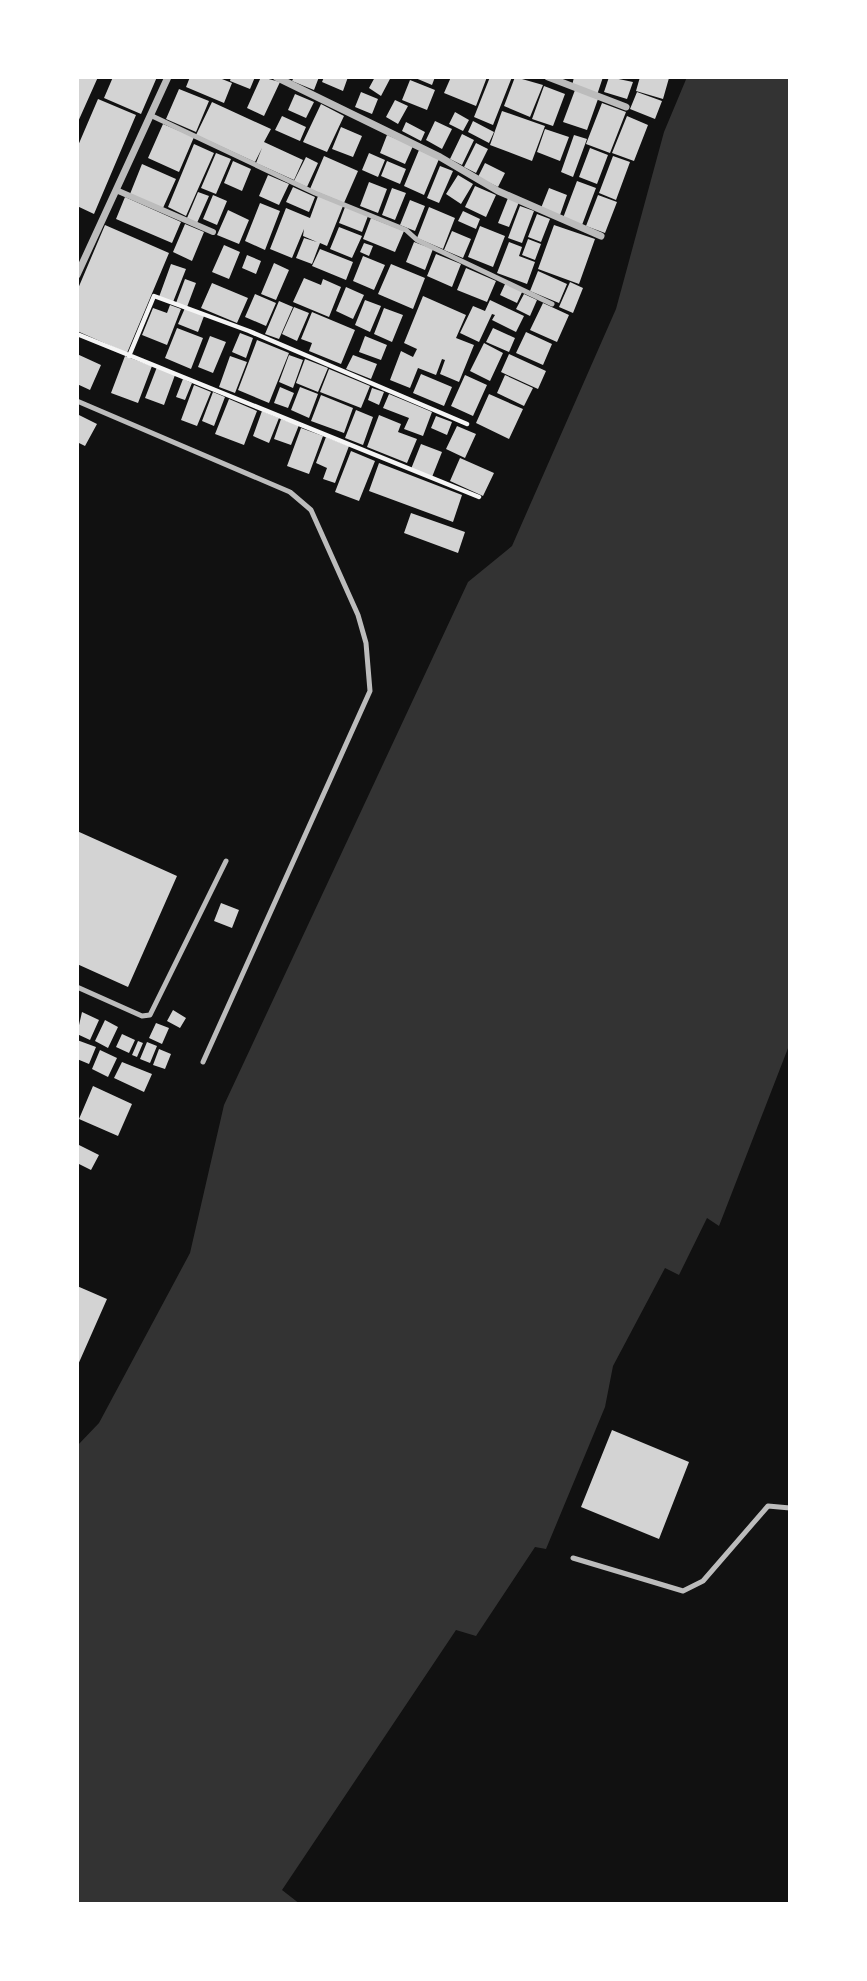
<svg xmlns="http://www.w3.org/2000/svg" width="867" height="1981" font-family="'Nunito Sans',sans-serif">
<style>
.water{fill:#333}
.building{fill:#d3d3d3}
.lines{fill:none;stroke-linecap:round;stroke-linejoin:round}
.path{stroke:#f5f5f5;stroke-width:4.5}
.service{stroke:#bcbcbc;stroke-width:5}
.pedestrian{stroke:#bcbcbc;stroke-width:6}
.minor{stroke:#bcbcbc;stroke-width:7}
</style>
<rect width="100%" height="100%" fill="#111"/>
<!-- water -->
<path class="water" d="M687,77H790V1043L719,1226L707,1218L679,1275L665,1268L613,1366L605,1407L546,1549L535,1547L476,1636L456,1630L282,1890L300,1904H77V1446L99,1423L190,1253L224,1105L468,582L512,546L616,309L664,132Z"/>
<!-- building -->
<path class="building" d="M77,77H98L77,124Z
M113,77H157L141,114L104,98Z
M190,77H217L232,83L224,103L186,87Z
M231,77H255L250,89L230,81Z
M261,77L280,82L264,116L247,108Z
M294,77H319L314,90L292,81Z
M324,77H348L343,91L322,82Z
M375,77H391L381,96L369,88Z
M413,77H435L432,85Z
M451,77H487L476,106L444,93Z
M490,77H512L493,125L474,117Z
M515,77L543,85L530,117L504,106Z
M574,77H603L597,95L572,86Z
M609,77L633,82L627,99L604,92Z
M640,77L669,78L663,99L636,91Z
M410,80L435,90L427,110L402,100Z
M544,86L565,94L553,126L532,119Z
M179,89L209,101L196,132L166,119Z
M575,90L598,99L587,130L563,122Z
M361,92L378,99L372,114L355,107Z
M637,92L662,101L655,119L630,109Z
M295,94L314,102L306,118L288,110Z
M98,99L136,115L94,214L77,206V148Z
M395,100L408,106L398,124L386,117Z
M212,102L271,129L264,142L303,160L294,180L256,163L262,148L255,162L196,135Z
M602,103L626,112L610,153L586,144Z
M321,104L344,116L327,152L303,142Z
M502,111L545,126L532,161L490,145Z
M455,112L469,120L463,131L449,124Z
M282,116L306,127L300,141L275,130Z
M627,116L648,125L634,161L612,153Z
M435,121L452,129L442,149L426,140Z
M473,121L494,132L489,143L468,132Z
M406,122L425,132L421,141L402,131Z
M163,124L194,137L179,172L148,158Z
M341,127L362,136L353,157L332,149Z
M545,129L569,137L560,161L537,152Z
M462,134L474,140L462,165L450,159Z
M387,135L413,146L405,164L380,153Z
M574,135L587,139L573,177L561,172Z
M476,143L488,149L476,173L464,167Z
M194,144L214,153L186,216L168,207Z
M590,148L608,155L597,184L579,177Z
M419,150L439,159L424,195L404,186Z
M216,153L231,159L216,194L201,188Z
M369,153L385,160L378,177L362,170Z
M324,156L358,171L344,203L310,189Z
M613,156L630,162L616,200L599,193Z
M306,157L318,163L307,187L294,181Z
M233,161L251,169L242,191L224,183Z
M387,161L406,169L400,184L381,176Z
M485,163L505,173L498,187L478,177Z
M142,164L176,179L163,208L130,194Z
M440,166L453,171L439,203L427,198Z
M268,175L289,184L279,205L259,196Z
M458,175L473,184L461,204L446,194Z
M577,181L596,188L582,225L563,218Z
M369,182L387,189L378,213L360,206Z
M475,186L496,195L486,217L465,207Z
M293,187L315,197L309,212L286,202Z
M392,188L406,193L395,220L382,215Z
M549,188L567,195L560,215L541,208Z
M198,192L209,196L197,223L187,218Z
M213,195L227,201L217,225L203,219Z
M598,195L617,202L605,233L586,226Z
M318,196L343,206L327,246L320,243L312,264L296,258L304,238L317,242L303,236L304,229L292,258L270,249L286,208L310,218Z
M125,197L181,222L172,243L116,219Z
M508,198L519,202L509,227L498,223Z
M410,200L425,206L415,231L400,225Z
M260,203L280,211L265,250L245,241Z
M520,206L534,211L522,243L508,238Z
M345,207L368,216L362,232L339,223Z
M429,207L455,218L443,249L417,238Z
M228,210L249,220L239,244L217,235Z
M463,211L480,219L476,229L458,221Z
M537,214L550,219L541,242L528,237Z
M371,218L404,231L395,252L363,239Z
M185,224L204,232L192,261L173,252Z
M105,225L169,253L127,353L77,331V291Z
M554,225L595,239L579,284L538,269Z
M480,226L505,236L493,267L468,257Z
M339,227L362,236L352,258L330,249Z
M452,231L471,239L463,258L444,250Z
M528,239L541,244L535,260L522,255Z
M414,242L433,249L425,270L406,262Z
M509,242L522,247L519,256L535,262L527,284L497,273Z
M364,243L373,246L369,256L360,252Z
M224,245L240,252L229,279L212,272Z
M320,249L353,262L346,280L312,266Z
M436,254L461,264L452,287L427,276Z
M247,255L261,261L256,274L242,268Z
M363,256L385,265L374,290L353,281Z
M274,263L289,270L276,300L261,294Z
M171,264L186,269L173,302L159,297Z
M391,264L425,278L413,309L378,294Z
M466,268L496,281L487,302L457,290Z
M538,271L567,284L559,303L530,291Z
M304,278L321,285L323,279L341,287L329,317L293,302Z
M185,279L196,283L187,307L176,303Z
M506,282L523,290L517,303L500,295Z
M570,282L583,288L573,313L559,307Z
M212,283L248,298L237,323L201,308Z
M346,287L364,295L353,319L336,311Z
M255,294L276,303L266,326L245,317Z
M524,294L537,300L530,316L516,309Z
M423,296L466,315L456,338L474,345L459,382L440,374L445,360L442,359L436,375L418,368L410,388L390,380L401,351L413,357L417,349L404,343Z
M365,300L381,306L370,332L355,325Z
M490,300L524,316L516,332L492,320L495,315L492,314L479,342L460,333L473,306L485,311Z
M279,301L293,307L279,339L265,334Z
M543,303L569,315L557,342L530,330Z
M170,305L181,309L167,345L142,335L153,308L167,313Z
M294,307L309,313L297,341L282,334Z
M185,308L204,316L198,332L178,324Z
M384,308L403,315L392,342L374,334Z
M312,312L355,330L341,364L309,351L312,343L301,339Z
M177,328L203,338L191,369L165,358Z
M493,328L515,338L509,352L486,342Z
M526,332L552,344L543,365L516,353Z
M240,333L253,338L246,358L232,352Z
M210,336L226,342L213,373L198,367Z
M365,336L387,345L381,360L359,352Z
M257,340L289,353L269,403L238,390Z
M484,343L503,353L490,381L470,371Z
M77,354L101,365L90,390L77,384Z
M509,354L546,371L538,389L501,372Z
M289,355L303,360L293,388L279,382Z
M353,355L377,364L371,379L346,369Z
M125,356L152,366L138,403L111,393Z
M230,356L247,362L235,393L219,387Z
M305,359L328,368L318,392L296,383Z
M157,367L175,375L164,405L145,398Z
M329,369L370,386L361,408L320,392Z
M421,374L452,387L444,406L413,393Z
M465,375L487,385L473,416L451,406Z
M505,375L533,388L524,406L497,393Z
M183,379L192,383L185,400L176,397Z
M194,385L211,392L197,426L181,420Z
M280,387L294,393L288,408L274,403Z
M300,387L318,394L309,418L291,410Z
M372,388L384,392L379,405L368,400Z
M213,392L225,397L214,426L202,421Z
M389,394L432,412L423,436L404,429L409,418L383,408Z
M489,394L523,409L509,439L476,423Z
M321,395L353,408L344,433L311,421Z
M229,399L257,411L244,445L215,434Z
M356,410L373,417L363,445L345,438Z
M262,411L279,418L269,443L253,436Z
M77,414L97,424L85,446L77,442Z
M379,415L401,424L398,432L417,439L407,463L367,447Z
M436,416L452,422L447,435L431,428Z
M281,419L299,425L291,445L274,439Z
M457,426L476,434L465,458L446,449Z
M301,428L323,436L309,474L287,466Z
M326,437L349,446L335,483L323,479L327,468L316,463Z
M421,444L442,452L432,477L411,469Z
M351,451L375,461L359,501L335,492Z
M460,458L494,473L483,496L450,481Z
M379,463L462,495L453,522L369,491Z
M411,513L465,532L458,553L404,533Z
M77,831L177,876L128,987L77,964Z
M221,903L239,910L232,928L214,921Z
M173,1010L186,1018L180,1028L167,1021Z
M82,1012L99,1020L90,1040L77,1034Z
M105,1020L118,1027L108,1048L95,1041Z
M156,1023L169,1028L162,1044L149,1038Z
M122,1034L135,1040L129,1053L116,1047Z
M77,1040L96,1047L89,1064L77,1059Z
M138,1041L143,1043L137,1057L132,1055Z
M147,1042L157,1046L150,1063L140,1059Z
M159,1049L171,1054L165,1069L153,1065Z
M100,1050L117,1058L108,1077L92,1069Z
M122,1062L152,1074L144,1092L114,1078Z
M93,1086L132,1104L118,1136L79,1119Z
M77,1144L99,1155L91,1170L77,1163Z
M77,1286L107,1299L77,1367Z
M612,1430L689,1462L659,1539L581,1507Z"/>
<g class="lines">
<!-- path -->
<path class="path" d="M77,334L479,497
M129,356L154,296L249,331L467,424"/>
<!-- service -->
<path class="service" d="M150,115L315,193L406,230L417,240L552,304
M77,401L290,492L311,510L358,615L366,643L370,691L203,1062
M77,987L142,1016L150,1015L226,861
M573,1558L683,1591L703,1581L768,1506L790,1508"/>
<!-- pedestrian -->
<path class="pedestrian" d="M116,190L213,232"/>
<!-- minor -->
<path class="minor" d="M276,77L440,157L498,191L601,236
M548,77L626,107
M77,275L168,77"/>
</g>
<!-- border -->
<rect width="867" height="1981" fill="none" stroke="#ffffff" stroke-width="158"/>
</svg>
